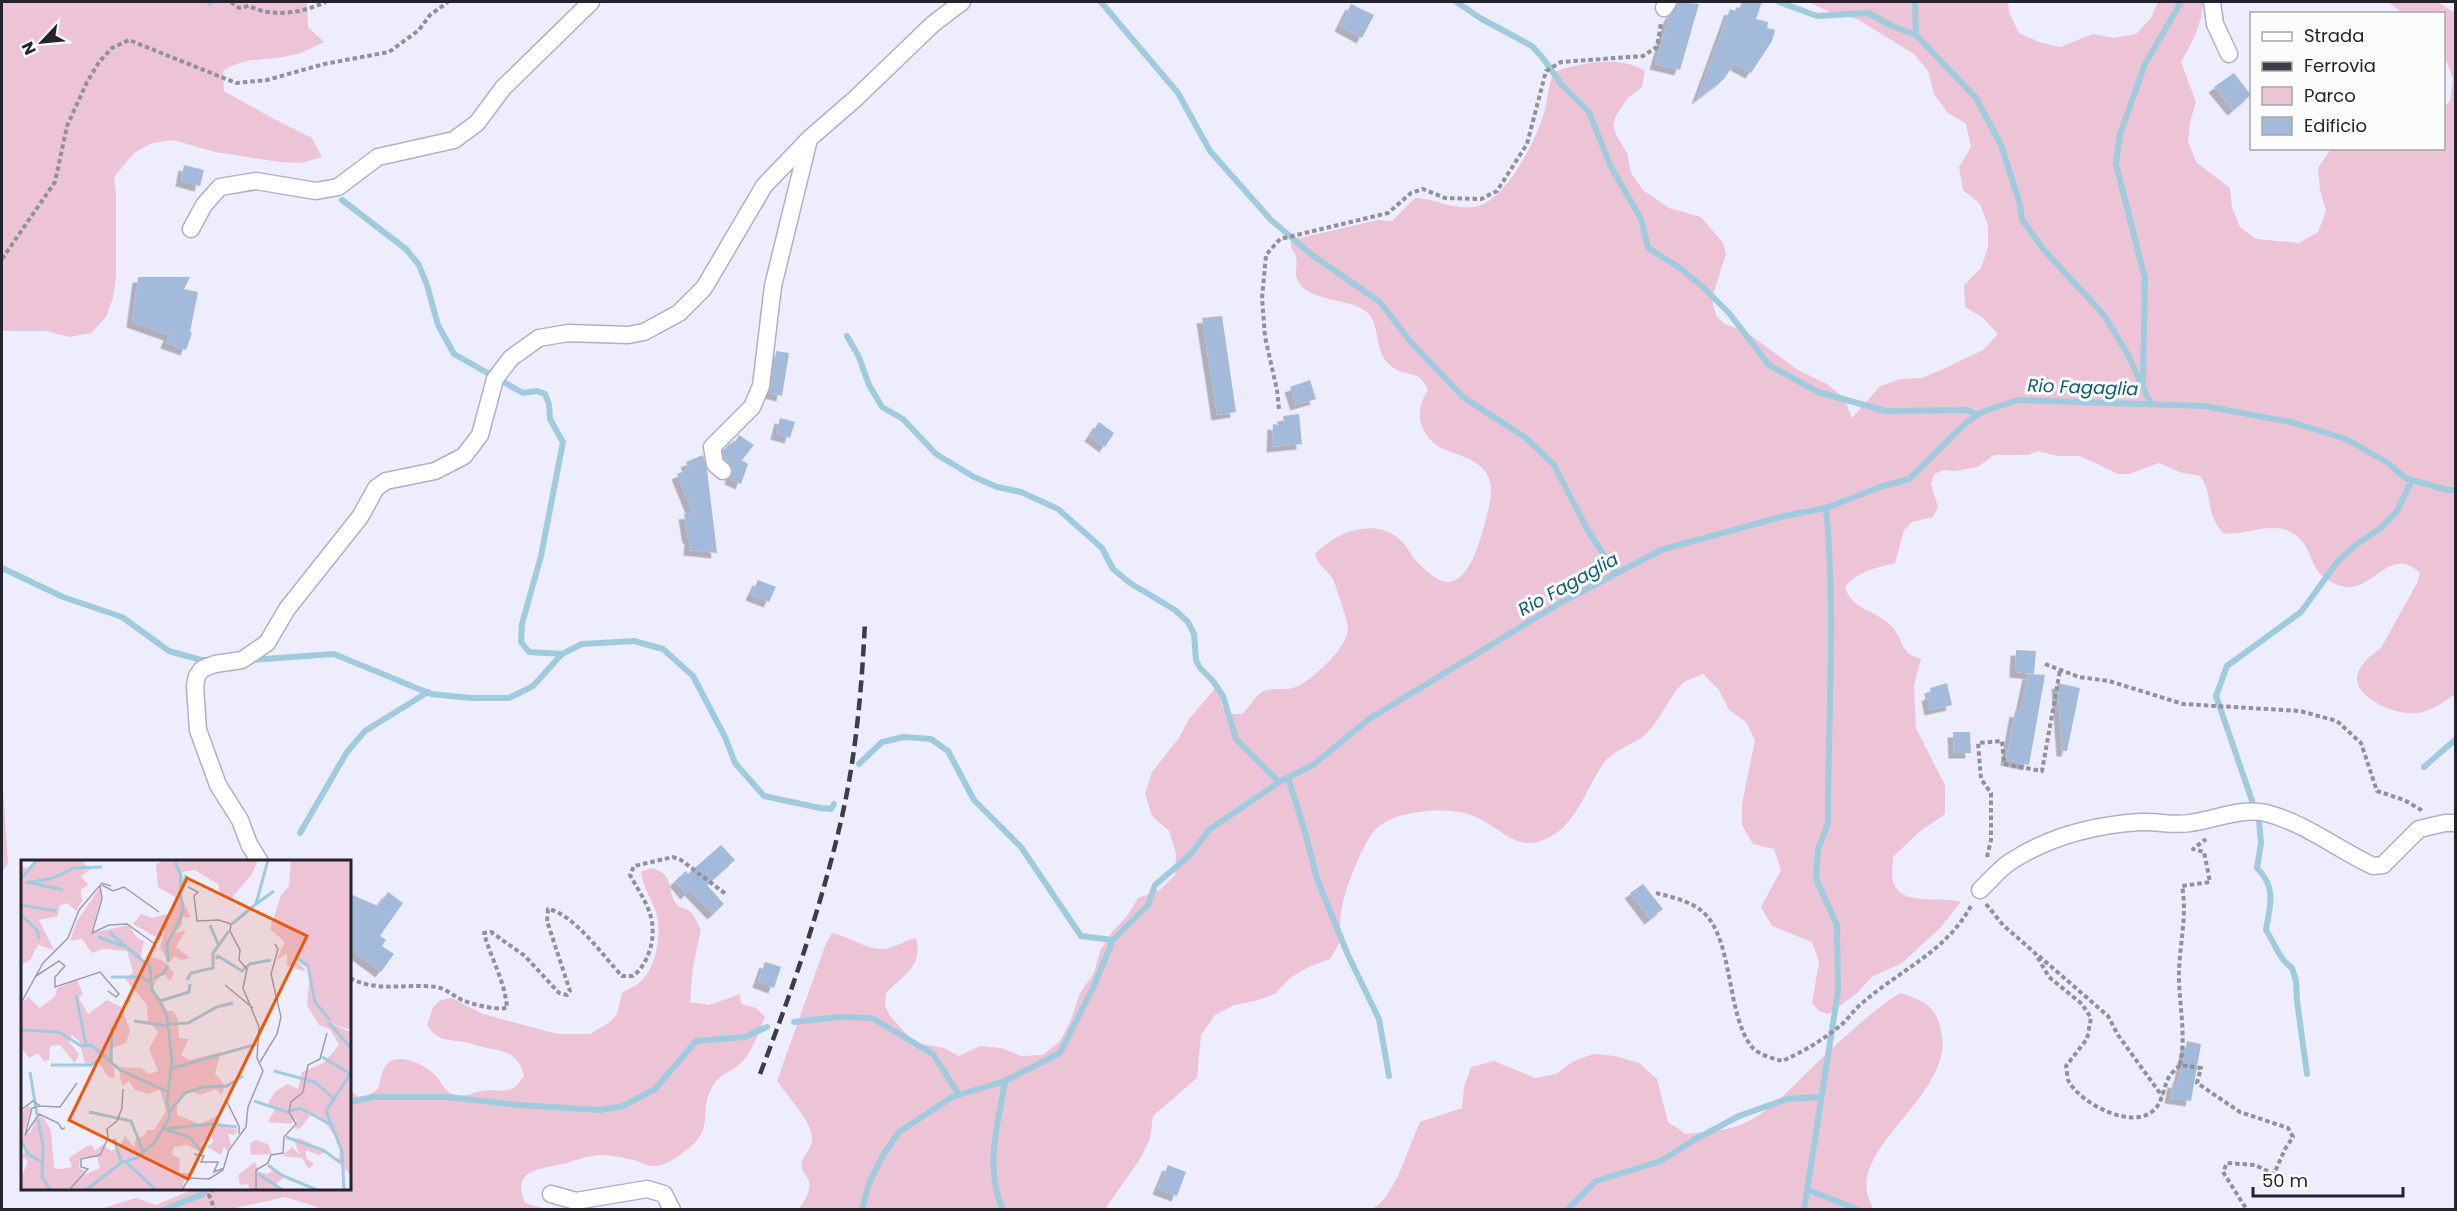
<svg xmlns="http://www.w3.org/2000/svg" width="2457" height="1211" font-family="Poppins,sans-serif">
<style>
.green{fill:#edc4d5}
.lines{fill:none;stroke-linecap:round;stroke-linejoin:round}
.stream{stroke:#a0cbde;stroke-width:6}
.building{fill:#a4badb;filter:url(#shadow)}
.minor-casing{stroke:#b1aeca;stroke-width:19}
.path{stroke:#91909d;stroke-width:4;stroke-dasharray:4.5 3;stroke-linecap:butt}
.minor{stroke:#fff;stroke-width:16}
.rail{stroke:#3d3c47;stroke-width:4.5;stroke-dasharray:12 6;stroke-linecap:butt}
.labels{text-anchor:middle;dominant-baseline:central;stroke-width:6;stroke-linejoin:round;paint-order:stroke}
.water-label{font-size:18px;font-style:italic;fill:#0b5d78;stroke:#fcfcfc}
.inset-river{fill:none;stroke:#a0cbde;stroke-width:3}
.inset-road{fill:none;stroke:#9e9dab;stroke-width:1.5}
.view{fill:#e8590c;fill-opacity:0.15;stroke:#e8590c;stroke-width:3}
.inset-edge{fill:none;stroke:#25242e;stroke-width:3}
</style>
<defs>
<filter id="shadow"><feDropShadow dx="-5.5" dy="5.5" stdDeviation="0" flood-color="#0004"/></filter>
</defs>
<rect width="100%" height="100%" fill="#eeedfe"/>
<!-- green -->
<path class="green" d="M2,2H247L249,5L251,2H307L308,27L324,42C311,49 298,55 283,57C258,61 247,57 223,71L224,91L274,119L312,138L322,157L301,163L279,162L215,152L173,140L152,143L134,153L114,177L116,193V277L113,298L106,317L91,333L69,337L47,331H2Z
M1811,2H2008L2009,12L2019,33L2039,42L2060,47L2093,34L2114,38L2136,34L2151,18L2158,2H2203C2202,24 2192,43 2181,62L2196,102L2190,122L2188,141L2196,162L2230,188L2232,208L2240,227L2256,239L2299,243L2318,232L2326,211L2320,190L2318,168L2331,149L2444,148V106L2450,101L2453,79L2444,54V14L2403,13L2388,2H2438L2455,13V694C2444,702 2432,711 2418,713C2400,716 2359,701 2357,680C2356,667 2372,654 2381,648L2417,583L2420,573C2392,547 2377,584 2351,587C2345,588 2338,585 2333,583C2307,569 2316,554 2298,537C2275,517 2248,537 2223,533C2204,512 2214,495 2200,476L2179,472L2159,463L2129,474H2118L2080,456H2058L2038,451L2028,455H1994L1978,467L1955,471L1944,470L1934,474L1931,485L1938,507L1933,517L1912,522L1904,530L1895,563C1877,568 1857,571 1845,587C1852,612 1880,610 1894,629C1905,644 1900,653 1921,659L1914,685L1916,728L1945,785V814L1918,833L1893,857C1893,864 1891,874 1893,881C1900,908 1941,895 1961,902L1940,928L1902,963L1872,977L1856,994L1829,1014L1819,1011L1812,1003L1819,962L1812,942L1772,926L1761,907L1781,870L1774,849L1753,844L1742,825V804L1755,740L1746,722L1729,710L1719,690L1703,674C1697,677 1687,679 1682,684C1667,699 1661,720 1645,735C1633,745 1613,750 1604,763C1587,786 1578,821 1552,836C1519,855 1505,831 1478,818C1453,805 1395,809 1375,830C1367,839 1362,851 1357,862C1346,888 1337,912 1341,940L1330,959L1309,967L1290,978L1275,994L1255,1001L1234,1005L1215,1015L1201,1035L1197,1078L1153,1116L1150,1139L1140,1159L1105,1209H799C804,1201 813,1189 808,1179C805,1173 800,1170 802,1162C804,1154 811,1149 812,1141C814,1123 787,1096 777,1081L825,946L832,933C849,936 866,950 884,949C895,948 905,940 916,938C924,966 902,976 886,993L885,1006L890,1016L912,1040L922,1044L944,1048L959,1056L980,1046L1001,1048L1021,1056L1043,1055L1060,1041L1070,1022L1080,993L1094,973L1100,951L1112,932L1127,916L1138,898L1160,890L1175,875L1176,853L1169,831L1152,816L1145,794L1152,772L1179,738L1189,719L1218,685L1222,707L1231,714H1242C1250,707 1255,695 1264,691C1274,687 1286,691 1296,687C1312,680 1350,646 1348,627C1348,622 1335,583 1333,579C1326,569 1318,566 1315,554C1336,533 1370,518 1397,537C1407,544 1411,557 1420,565C1427,571 1434,578 1442,581C1471,590 1483,529 1488,511C1492,496 1494,480 1482,468C1462,449 1437,457 1423,429C1417,415 1420,403 1428,390C1418,366 1405,380 1389,364C1375,352 1380,332 1371,317C1358,295 1304,306 1296,276C1295,270 1298,263 1296,257C1294,250 1290,249 1291,240L1378,220L1392,221L1415,198C1433,198 1453,210 1474,207C1505,203 1536,140 1544,113C1548,99 1548,86 1554,72C1580,63 1621,55 1645,71L1642,87L1628,98L1617,114L1613,124L1616,135L1627,153L1631,173L1643,190L1669,208L1701,217L1723,243L1726,254L1713,295V305L1717,317L1725,324L1746,332L1798,370L1827,384L1844,398L1852,418L1880,386L1901,379L1922,378L1943,369L1983,350L1998,334L1983,318L1965,307L1964,285L1981,268L1988,247V226L1980,204L1963,190L1959,167L1971,147L1966,124L1947,112L1934,94L1928,71L1914,54L1857,19L1835,14L1812,4Z
M2,771L8,864L2,871Z
M651,868C678,874 664,895 680,907C682,909 686,908 688,910C694,914 698,924 701,930L693,966L690,1002L709,1005L740,994L741,1004L756,1008L765,1017C759,1030 753,1051 743,1061C734,1071 721,1073 714,1084C695,1114 720,1128 681,1154C675,1159 664,1165 656,1166C648,1167 641,1162 634,1160C624,1158 613,1155 602,1155C586,1155 574,1162 558,1165C535,1170 512,1171 525,1203L546,1209L326,1210L285,1197L231,1209H84L103,1208L136,1198L156,1205L194,1189L350,1188V1091L359,1097L369,1095L378,1089C380,1082 381,1073 385,1067C394,1050 424,1064 434,1074C441,1080 443,1090 452,1094C464,1099 477,1090 489,1090C508,1091 513,1093 524,1076C519,1054 506,1051 486,1048C478,1046 471,1043 463,1042C446,1039 437,1041 427,1025L433,1007L441,1000L452,998L483,1014L546,1031L557,1034H590L610,1022L617,1014L622,993C628,989 637,986 642,980C657,966 662,931 656,912C651,898 643,887 641,872Z
M1900,993C1923,1000 1935,1005 1941,1030C1954,1081 1885,1125 1869,1170C1864,1185 1867,1196 1873,1209H1372C1395,1198 1409,1145 1420,1122L1462,1108L1464,1087L1471,1067L1494,1061L1535,1078L1556,1074L1572,1062L1593,1054L1615,1056L1639,1063L1657,1079L1668,1122L1686,1134C1703,1132 1724,1131 1740,1125C1770,1114 1799,1079 1822,1058C1846,1035 1872,1011 1900,993Z"/>
<g class="lines">
<!-- stream -->
<path class="stream" d="M1101,2L1178,93L1210,151L1271,220L1312,255L1380,302L1410,341L1463,397L1526,438L1554,465L1587,529L1616,574
M1457,2L1480,18L1532,46L1542,57L1562,85L1589,112L1611,167L1641,219L1648,248L1680,268L1704,288L1729,313L1769,365L1818,392L1886,411L1967,410L1977,415
M1779,2L1817,16L1868,13L1892,26L1916,35
M1915,2L1916,35L1976,98L2001,145L2020,204L2022,219L2043,249L2104,315L2128,355L2151,404
M210,3L211,2
M342,200L406,249L419,265L427,285L438,325L454,354L523,393L537,391L545,394L549,404L550,419L563,442L541,556L522,624L521,642L529,652L562,654
M847,336L859,357L869,385L882,407L903,419L936,454L974,477L997,487L1021,492L1058,509L1102,548L1113,569L1130,583L1175,610L1188,622L1194,634L1196,660L1200,668L1213,681L1223,696L1236,739L1279,782
M2143,382L2145,279L2116,164L2120,134L2145,64L2181,2
M2,568L63,597L122,617L169,651L201,660H210
M250,660L334,654L431,694L471,698H509L533,686L562,654L582,644L634,641L663,649L693,676L725,737L735,763L764,796L820,808L831,809L834,804
M859,764L882,742L904,737L931,739L948,751L974,800L1021,847L1081,936L1113,940L1148,905L1155,885L1190,855L1210,829L1279,782L1313,765L1369,719L1562,602L1661,550L1784,516L1826,508L1880,487L1909,479L1967,422L1982,412L2018,400L2204,406L2291,422L2346,439L2388,463L2405,478L2447,490H2456
M2424,767L2456,739
M1288,778L1305,832L1317,879L1348,955L1379,1019L1389,1076
M300,833L347,752L365,731L428,692
M794,1022L838,1017L872,1018L933,1054L959,1095
M2307,1074L2297,1001L2296,981L2292,968C2279,959 2275,944 2266,930C2270,905 2277,888 2257,868L2261,843L2259,821L2216,696L2227,666L2301,612L2338,561L2357,544L2382,527L2397,511L2412,480
M350,1102L373,1097H447L519,1105L600,1110L623,1106L655,1089L696,1041L745,1037L767,1027
M1808,1190L1859,1210
M163,1210L203,1194L207,1188
M862,1210L868,1186L883,1155L899,1132L952,1097L1005,1081L1060,1053L1093,988L1113,940
M1003,1210C984,1167 998,1125 1005,1081
M1567,1210L1596,1181L1661,1161L1694,1140L1739,1116L1787,1099L1821,1097
M1804,1210L1838,991L1837,925L1816,879L1818,849L1828,823C1828,718 1836,613 1826,508"/>
</g>
<!-- building -->
<path class="building" d="M1678,2L1699,4L1680,70L1655,64L1669,17Z
M1742,2H1762L1756,19L1768,22L1767,28L1775,30L1772,41L1751,73L1734,64L1724,79L1697,99L1730,9L1738,12Z
M1351,4L1374,15L1362,38L1340,26Z
M2234,73L2251,95L2233,110L2214,87Z
M184,165L204,170L200,186L181,181Z
M138,277H190L184,289L198,292L190,332L192,333L186,350L166,343L169,335L132,322Z
M1222,316L1236,412L1217,415L1202,318Z
M776,351L789,353L782,396L770,393Z
M1310,380L1316,399L1296,405L1290,387Z
M1299,414L1302,444L1272,447L1273,424L1284,426L1283,416Z
M780,418L795,422L790,438L776,434Z
M1099,422L1114,433L1105,447L1090,436Z
M739,435L754,445L742,460L748,464L741,484L730,479L733,468L725,459L723,451L730,443L733,445Z
M703,455L707,470L717,553L689,550L690,538H688L684,514L693,513L677,474L689,469L686,462Z
M758,580L776,587L769,602L751,595Z
M2016,650L2036,651L2034,674L2015,672Z
M2028,674L2045,675L2029,765L2006,760L2015,711L2020,712Z
M1947,683L1952,705L1930,710L1927,696L1931,694L1930,688Z
M2057,683L2080,688L2067,751H2062Z
M1953,732H1970L1971,753H1954Z
M721,845L735,860L707,885L724,904L713,914L690,890L686,894L675,881L686,871L688,874Z
M1643,884L1663,909L1650,919L1630,893Z
M388,892L403,903L380,936L386,940L382,946L394,954L381,972L350,949V894L378,906Z
M765,962L781,967L774,988L758,982Z
M2187,1041L2201,1044L2191,1101L2170,1098L2173,1082L2178,1083Z
M1168,1165L1186,1172L1177,1196L1158,1189Z"/>
<g class="lines">
<!-- minor casing -->
<g class="minor-casing">
<path id="minor" d="M2212,2L2215,24L2229,54
M1664,8L1668,2
M191,229L204,205L220,187L256,181L316,191L338,187L378,157L454,140L477,123L503,88L591,2
M723,471L715,464L712,447L752,407L761,386L773,286L809,139
M260,862L249,844L240,820L218,785L198,730L195,686L197,676L202,669L215,664L242,660L267,643L287,609L360,517L376,488L386,481L435,471L464,456L480,435L495,379L511,358L539,338L568,333L628,335L644,332L679,313L704,288L764,186L810,138L855,99L933,24L962,2
M1980,890C1990,881 1999,869 2010,862C2048,837 2095,825 2140,822C2157,821 2173,826 2190,823C2215,820 2241,807 2266,813C2305,823 2337,849 2373,866L2383,865L2419,829L2445,823H2456
M551,1194L576,1201L647,1189L664,1194L672,1210"/>
</g>
<!-- path -->
<path class="path" d="M231,2L239,8L249,6C274,18 301,13 326,2
M2,259L55,182L67,126L87,82L99,62L112,48L129,40L236,83L267,80L324,64L389,52L419,30L430,15L448,2
M1279,409L1277,390L1265,337L1262,298L1266,255L1280,239L1388,213L1411,193L1423,189L1445,198L1481,199L1497,191L1527,144L1546,71L1561,62L1643,56L1657,47L1661,23
M2045,664L2079,677L2109,681L2183,704L2300,711L2337,721L2361,743L2377,791L2404,800L2423,811
M1987,857L1991,840V793L1981,779L1978,743L2002,741L2004,764L2042,771L2060,670
M1656,893C1672,897 1690,901 1703,912C1734,940 1726,1015 1752,1047C1759,1055 1772,1058 1782,1061C1803,1052 1823,1040 1841,1025C1848,1019 1853,1011 1860,1005C1899,970 1947,952 1972,904
M1986,904L2003,925L2035,953L2049,977L2082,1004L2091,1018L2087,1039L2066,1066C2067,1070 2067,1076 2068,1080C2079,1103 2134,1132 2155,1109C2163,1100 2163,1089 2168,1079C2170,1074 2176,1069 2180,1065L2201,1068L2197,1083L2240,1112L2288,1128L2293,1137L2285,1149L2274,1174L2255,1165L2227,1163L2223,1172L2247,1210
M2039,956L2108,1016L2118,1035L2162,1096
M350,978C377,993 408,983 437,987C446,989 454,996 462,1000C475,1005 494,1010 507,1008C505,981 491,959 484,933L491,932L525,956L559,993L567,995L570,991L547,921L548,909C574,914 603,956 622,976H633C650,963 657,934 650,914C646,901 637,888 630,875L634,866L673,857L681,860L727,895
M2180,1065C2186,1037 2180,1009 2179,981C2178,949 2188,918 2182,886L2210,882L2204,852L2193,849L2206,839
M214,1188L209,1195L215,1210"/>
<!-- minor -->
<use href="#minor" class="minor"/>
<!-- rail -->
<path class="rail" d="M760,1074C792,991 821,907 841,821C856,756 862,687 865,621"/>
</g>
<g class="labels">
<!-- water labels -->
<g class="water-label">
<text transform="translate(2083 387) rotate(2)">Rio Fagaglia</text>
<text transform="translate(1568 584) rotate(-29)">Rio Fagaglia</text>
</g>
</g>
<!-- overview -->
<g transform="translate(21 860)">
<rect width="330" height="330" fill="#eeedfe"/>
<path d="M18,0H61L69,10L60,16L67,25L60,30L61,41L55,51L46,43L38,46L37,56L18,60L33,90L17,85L9,100L0,105V6L6,8ZM144,0H237L231,14L210,39L200,35L197,24L174,10L161,12L159,37L170,57L160,58L162,64L153,74L165,70L155,87L169,98L160,100L154,96L148,103L139,87L144,70L135,77L112,64L120,54L131,58L147,54L154,46V37L137,27L135,4ZM270,0H330V170L308,163L330,172V315L317,302L320,284L299,256L290,254L279,269L274,268L276,258L270,264L247,262L254,249L247,243L254,232L266,224L277,229L281,212L303,203L318,185L309,169L298,165L286,145L289,110L275,100L286,112L266,106V94L255,100L264,82L249,69L260,35L268,26ZM80,26V39L70,73L108,65L116,78L123,81L119,101L124,102L126,95L142,101L153,113L149,121L144,115L139,116L131,128L143,150L152,151L157,159L158,178L168,179L160,195L168,200L200,192L194,213L204,226L200,235L195,229L179,235L171,231L156,239V255L179,264L198,255L197,265L217,270L213,275L207,274L210,285L206,291L203,287L200,295L186,287L193,281L188,274L180,285L183,294L166,285L153,287L151,294L159,299L158,313H173L163,321L161,330H1L0,317L7,302L1,296L5,291L0,281V254L7,245L10,249L2,274L9,273L16,257H22L30,270L33,308L40,309L51,307L48,298L66,286L71,285L74,291L82,284L90,291L98,287L104,276L113,287L115,279L123,276L126,270H133L145,251L139,230L128,234L114,230L108,221L102,226L99,218V207L120,208L128,214L137,211L128,189L137,172L127,161L126,145L104,119L112,112L106,91L82,89L71,93L61,79L49,81L56,61ZM76,297L79,308L58,317L64,311L58,308L59,299ZM56,120L62,134L58,138L67,154L86,140L100,147L106,162L109,170L105,183L92,188L91,194L94,218L87,217L78,203H64L58,181L51,175L48,182L58,194L54,203L39,185L29,186L28,200L23,201L17,193L8,198L0,187V144L7,137L19,148L34,136L36,128ZM272,278L281,279L305,292L298,295L285,290V298L293,304L288,309L281,298L261,296L271,287L279,295ZM235,280L247,284L251,294L230,295L229,283ZM234,302L238,312L247,314L254,308L264,316L255,324L259,330H230L226,324L219,325L217,315Z" fill="#edc4d5" fill-rule="evenodd"/>
<path class="inset-river" d="M153,0L160,15L159,27M0,19L16,0M5,23L32,18L53,8L81,7M11,23L42,30M235,44L253,31M0,45L35,51M0,55L16,70L18,79M211,64L235,44L247,0M189,65L197,84M88,72L129,107L131,130L139,141M77,77L108,88M275,97L287,106L294,142L309,160M195,99L197,96L221,111L229,104L250,100M147,102L146,84L159,60L162,46L159,32L165,15M90,117H120L130,123M133,118L143,113L147,105M166,120L170,113L192,108V93L208,71M55,135L65,185M113,161L147,166M308,163L330,188M147,164L167,163L196,147L212,143M0,170L38,172L60,186L70,185L99,210L147,232M301,197L328,213M90,201L91,167M30,205H70L80,198M152,208L236,184M253,211L294,222L313,239M9,212L16,255M233,241L266,252L279,248L309,264M149,251L164,233L182,227L206,226L222,216M68,252L110,261L122,291M17,259L22,286L21,317L29,330M142,269L190,264L216,267M146,270L168,277L182,293M265,277L302,290L320,303M93,279L100,301M0,281L7,294L21,302M105,302L135,330M247,305L260,315L296,330M237,314L262,330M65,330L101,302L116,298L134,282L149,256L146,242L151,201L146,156L139,141L168,132L169,124M323,330L321,291L305,251L330,213"/>
<path class="inset-road" d="M79,25L81,39L71,73L88,65L106,64L134,84L141,73M81,25L92,31L103,27L138,52M15,116L38,101L44,106L34,117V127L79,112L98,134L95,137L87,131M204,125L232,148M0,143L22,103L47,78L58,50L81,23L90,26M0,202V223M239,202L256,174L260,157L250,114L257,89L254,84M205,240L218,266V274M19,246L39,247L56,223M0,250L12,241L19,246L11,248L4,275L18,254L37,263L41,269L44,268M173,294L183,296L180,302H197L193,312L203,308M48,330L67,309L60,307V299L79,295L87,278L86,269L96,261L101,248L102,229M161,330L168,318L188,319L202,310L208,290L225,267L227,247L242,211L236,198L238,167L222,128L226,109L218,100L219,90L209,71L210,64L198,60L176,61L173,36L177,32L167,27M235,330V310L247,303L250,295L262,293L263,277L275,264L268,252L270,242L282,232L287,205L299,199L306,173"/>
<path class="view" d="M166,18L286,76L167,319L48,260Z"/>
<rect width="330" height="330" class="inset-edge"/>
</g>
<!-- border -->
<rect width="2457" height="1211" fill="none" stroke="#25242e" stroke-width="6"/>
<!-- legend -->
<rect x="2250" y="12" width="195" height="138" fill="#fcfcfc" stroke="#a6a6aa" stroke-width="1.5"/>
<rect x="2262" y="32" width="30" height="9" fill="#ffffff" stroke="#a6a6aa" stroke-width="1.5"/>
<text x="2304" y="42" font-size="18" fill="#25242e">Strada</text>
<rect x="2262" y="62" width="30" height="9" fill="#3d3c47" stroke="#a6a6aa" stroke-width="1.5"/>
<text x="2304" y="72" font-size="18" fill="#25242e">Ferrovia</text>
<rect x="2262" y="87" width="30" height="18" fill="#edc4d5" stroke="#a6a6aa" stroke-width="1.5"/>
<text x="2304" y="102" font-size="18" fill="#25242e">Parco</text>
<rect x="2262" y="117" width="30" height="18" fill="#a4badb" stroke="#a6a6aa" stroke-width="1.5"/>
<text x="2304" y="132" font-size="18" fill="#25242e">Edificio</text>
<!-- north arrow -->
<g transform="translate(42 42) rotate(244)" stroke="#fcfcfc" stroke-width="4.5" paint-order="stroke">
<path d="M0-4.5L10 22L0 15L-10 22Z" fill="#25242e"/>
<text y="-9" font-size="16" font-weight="bold" text-anchor="middle" fill="#25242e">N</text>
</g>
<!-- scale -->
<path d="M2253 1187v9h150v-9" fill="none" stroke="#25242e" stroke-width="3"/>
<text x="2262" y="1187" font-size="18" fill="#25242e" stroke="#fcfcfc" stroke-width="4.5" paint-order="stroke">50 m</text>
</svg>
